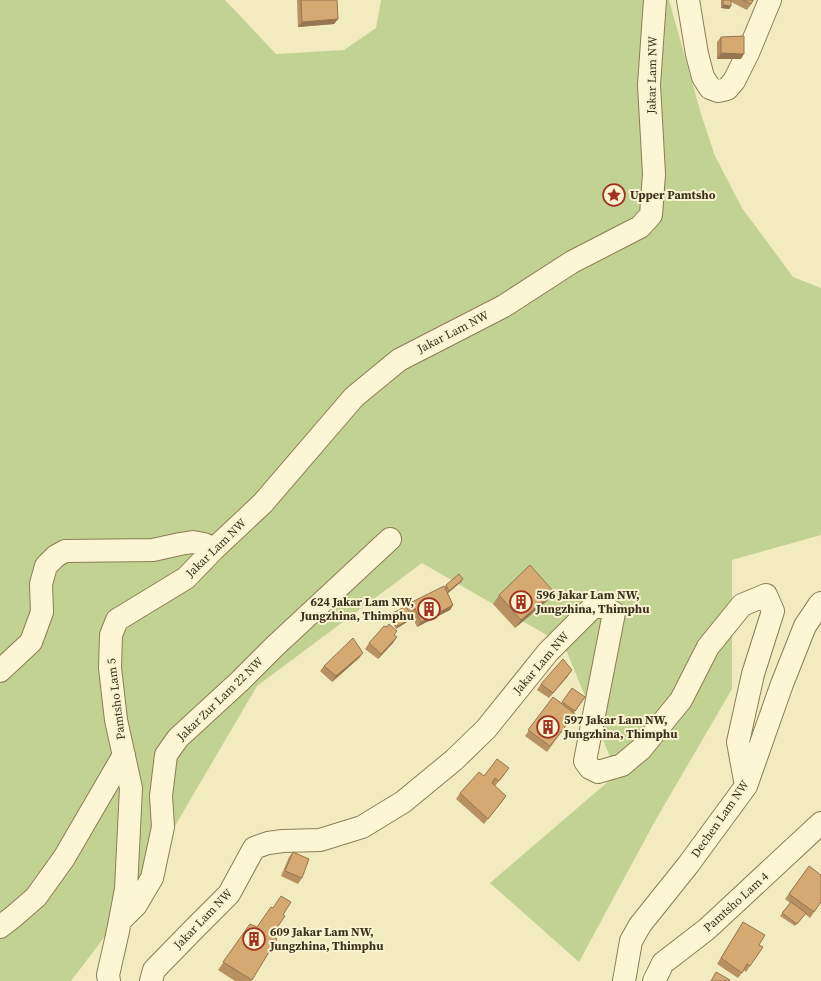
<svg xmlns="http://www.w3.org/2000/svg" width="821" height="981" font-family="'Source Serif 4',serif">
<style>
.green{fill:#c1d293}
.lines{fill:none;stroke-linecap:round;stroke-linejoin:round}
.minor-casing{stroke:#8e7c56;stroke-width:24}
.minor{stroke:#fcf6d4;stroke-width:22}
.wall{fill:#b79162}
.shaded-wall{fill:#957650}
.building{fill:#d5a972;stroke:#957650}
.labels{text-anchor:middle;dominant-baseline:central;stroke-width:4;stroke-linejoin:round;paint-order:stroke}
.street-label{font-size:12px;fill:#3c301c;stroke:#f9f3d0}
.poi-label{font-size:12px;font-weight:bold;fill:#3c301c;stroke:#f9f3d0;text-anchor:start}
</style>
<rect width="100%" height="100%" fill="#f2ebc0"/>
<!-- green -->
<path class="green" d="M0,0H225L276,54L344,50L376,28L381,0H669L701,114L715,156L742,208L793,277L821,288V535L732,560V689L655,821L579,962L490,883L617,774L564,645L422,563L257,686L128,906L71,981H0Z"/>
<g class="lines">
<!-- minor casing -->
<g class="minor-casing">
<path id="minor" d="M688,0L697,54L703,77L710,88L718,91L727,89L734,81L748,53L770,0
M0,671L31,642L42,612L41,584L46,566L56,556L65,551L153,550L180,544L193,542L204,544L214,549
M120,921L136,905L152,878L163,827L161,796L166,755L178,738L240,681L274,647L390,539
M0,927L13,917L36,897L64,858L124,755
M109,981L108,975L118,931L126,889L131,788L116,720L110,668L111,635L117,620L186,578L214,549L263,503L354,397L399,360L504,306L572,262L640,227L651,215L654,174L649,85L655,0
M151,981L154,970L195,928L229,894L254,848L268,843L283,841L320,840L362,827L403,802L454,760L486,729L548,652L593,607H604L614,613L585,761L590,768L598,772L622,765L641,749L681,700L708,647L742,605L766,595L773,611L753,674L738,742L746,786
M624,981L631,941L640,925L688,865L746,786L782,684L805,626L819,605L821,603
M654,981L663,963L707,929L821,823"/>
</g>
<!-- minor -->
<use href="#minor" class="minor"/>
</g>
<!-- wall -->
<path class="wall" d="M297,0H337L338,19L334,24L298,27Z
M721,0H754L747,10L731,2V6L729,9L721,8Z
M721,37L741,59H717V42Z
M463,579L461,582L448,593L453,605L450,610L417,627L408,608L412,602L444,587L446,585Z
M554,592L548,600L515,628L493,604L499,595Z
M391,614L412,618L410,620L396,629L389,617Z
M394,635L393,643L378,659L365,649L369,643Z
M363,653L359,658L332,682L320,671L324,666Z
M568,676L549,698L537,690L541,684Z
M572,688L585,697L574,713L571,719L547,752L525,736L553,697L562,703Z
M505,774L495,786L506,796L484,824L456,799L460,793L484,776Z
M293,852L302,878L298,884L281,876L289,857Z
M809,866L821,902L810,918L805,914L795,926L780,916L790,903L785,899Z
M283,915L272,935L277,939L251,981H235L218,970L250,924L257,927Z
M743,922L759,945L750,966L746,972L744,970L738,978L717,964Z"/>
<!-- shaded-wall -->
<path class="shaded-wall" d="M723,5L731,6L729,9L721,8Z
M338,19L334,24L298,27L302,22Z
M721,53L744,54L741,59H717Z
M463,579L461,582L447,594L449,591Z
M554,592L548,600L515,628L521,620Z
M453,605L450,610L417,627L421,622Z
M412,618L410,620L396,629L398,626Z
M397,637L393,643L378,659L381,654Z
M363,653L359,658L332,682L336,676Z
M572,670L568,676L549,698L553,693Z
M506,796L502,802L484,824L488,819Z"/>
<!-- building -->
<path class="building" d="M301,0H337L338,19L302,22Z
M723,0H731V6L723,5Z
M743,0H753L751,4Z
M744,36V54L721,53V37Z
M530,565L554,592L521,620L499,595Z
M459,574L463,579L449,591L446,585Z
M444,586L453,605L421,622L412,602Z
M406,606L412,618L398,626L391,614Z
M389,624L397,631L394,635L397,637L381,654L369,643L384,626L387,627Z
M353,638L363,653L336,676L324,666Z
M563,659L572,670L553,693L541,684Z
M572,688L585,697L575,711L562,702Z
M553,697L575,714L550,746L528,730Z
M497,759L509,768L499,781L495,778L492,783L506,796L488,819L460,793L479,772L484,776Z
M293,852L309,859L302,878L285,871Z
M809,866L821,875V902L814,912L789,894Z
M281,896L291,902L283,915L285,916L272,935L277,939L252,980L223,962L250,924L257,927L271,907L273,908Z
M791,902L806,913L797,924L782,913Z
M743,922L765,935L759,945L763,947L750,966L747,964L742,973L721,958Z
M716,972L730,980L729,981H711Z"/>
<!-- icons -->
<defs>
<g id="sight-ring" transform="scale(1.15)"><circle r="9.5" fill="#f9f3d0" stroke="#a3311f" stroke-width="1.5"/><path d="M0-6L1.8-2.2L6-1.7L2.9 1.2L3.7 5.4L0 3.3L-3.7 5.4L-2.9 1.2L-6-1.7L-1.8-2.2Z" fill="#a3311f"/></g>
<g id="building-ring" transform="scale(1.15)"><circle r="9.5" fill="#f9f3d0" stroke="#a3311f" stroke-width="1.5"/><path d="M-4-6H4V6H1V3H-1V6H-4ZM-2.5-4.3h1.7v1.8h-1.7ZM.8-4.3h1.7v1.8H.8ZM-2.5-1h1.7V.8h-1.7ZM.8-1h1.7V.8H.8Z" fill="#a3311f"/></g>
</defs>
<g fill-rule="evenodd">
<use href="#sight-ring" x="614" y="195"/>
<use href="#building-ring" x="521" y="602"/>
<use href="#building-ring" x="429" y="609"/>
<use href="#building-ring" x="548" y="727"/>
<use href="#building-ring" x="254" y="939"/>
</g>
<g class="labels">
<!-- street labels -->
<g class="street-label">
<text transform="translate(652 75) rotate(-89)">Jakar Lam NW</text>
<text transform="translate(453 332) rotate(-27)">Jakar Lam NW</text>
<text transform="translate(216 548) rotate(-44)">Jakar Lam NW</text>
<text transform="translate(541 663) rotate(-49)">Jakar Lam NW</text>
<text transform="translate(116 699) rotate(-97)">Pamtsho Lam 5</text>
<text transform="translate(220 699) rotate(-44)">Jakar Zur Lam 22 NW</text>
<text transform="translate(720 819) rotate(-55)">Dechen Lam NW</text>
<text transform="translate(736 902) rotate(-42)">Pamtsho Lam 4</text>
<text transform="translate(203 919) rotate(-46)">Jakar Lam NW</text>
</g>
<!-- poi labels -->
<g class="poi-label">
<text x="630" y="195">Upper Pamtsho</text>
<text x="536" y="595">596 Jakar Lam NW,<tspan x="536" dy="14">Jungzhina, Thimphu</tspan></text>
<text x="414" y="602" text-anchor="end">624 Jakar Lam NW,<tspan x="414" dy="14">Jungzhina, Thimphu</tspan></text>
<text x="564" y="720">597 Jakar Lam NW,<tspan x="564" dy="14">Jungzhina, Thimphu</tspan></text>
<text x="270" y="932">609 Jakar Lam NW,<tspan x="270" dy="14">Jungzhina, Thimphu</tspan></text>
</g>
</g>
</svg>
